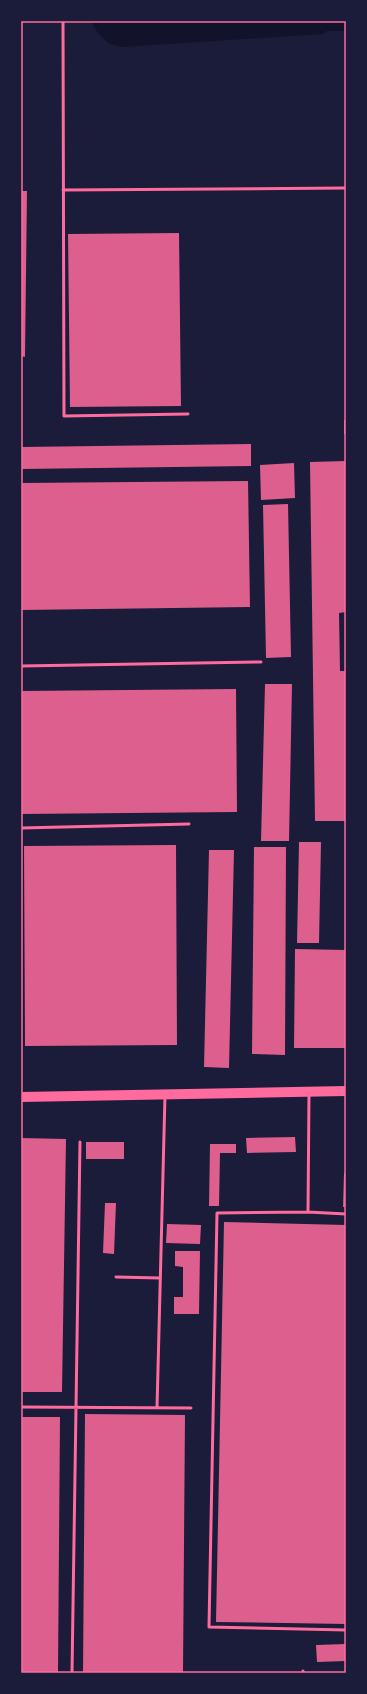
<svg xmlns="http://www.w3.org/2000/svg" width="367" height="1694" font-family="'Playfair Display',serif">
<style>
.water{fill:#12122b}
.building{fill:#dd5f8e}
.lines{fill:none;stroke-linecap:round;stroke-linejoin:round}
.service{stroke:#ff6b9d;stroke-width:3}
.primary{stroke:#ff6b9d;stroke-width:10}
.neatline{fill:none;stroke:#ff6b9d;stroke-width:1.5}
</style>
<rect width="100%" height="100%" fill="#1b1b3a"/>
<!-- water -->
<path class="water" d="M91,21H346V31H327L323,34L121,47L108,43L98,33Z"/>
<!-- building -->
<path class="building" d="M21,191H27L25,357L21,356Z
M179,233L181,406L70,407L68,234Z
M344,420H346V434H344Z
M251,444V466L21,469V447Z
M346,461V612L339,613L340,671H346V821H315L310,462Z
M294,463L295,498L261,500L260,465Z
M248,481L250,607L21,610V483Z
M288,504L291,657L266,658L263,505Z
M265,684H292L289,841H261Z
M236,689L237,812L21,814V691Z
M299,842H321L319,943H297Z
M176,845L177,1045L25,1046L24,846Z
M254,847H286L285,1055L252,1054Z
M209,850H234L229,1068L204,1067Z
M295,949L346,950V1048H294Z
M295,1137L296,1152L247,1153L246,1138Z
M21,1138L66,1139L62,1392H21Z
M86,1142H124V1159H86Z
M210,1144H236V1153H220L219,1206H209Z
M344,1173H346V1207H343Z
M105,1203H116L114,1254L103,1253Z
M224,1222L346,1225V1624L216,1622Z
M167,1224L201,1225L200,1244L166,1243Z
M175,1251H200L199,1314H174V1297H183V1267L175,1266Z
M85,1414L185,1415L183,1673H83Z
M21,1417H60L58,1673H21Z
M346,1644V1661L317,1662L316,1645Z"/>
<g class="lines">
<!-- service -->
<path class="service" d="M63,21L64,416L188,414
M63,190L346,188
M21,666L261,662
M21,828L189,824
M308,1212L309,1094
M346,1214L308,1212L217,1213L209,1627L346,1630
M116,1277L160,1278
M21,1407L191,1408
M157,1408L165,1095
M303,1671V1673
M72,1673L80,1142"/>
<!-- primary -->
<path class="primary" d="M21,1097L346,1091"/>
</g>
<!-- border -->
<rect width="367" height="1694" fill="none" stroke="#1b1b3a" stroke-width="44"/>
<rect x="22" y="22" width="323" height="1650" class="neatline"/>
</svg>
